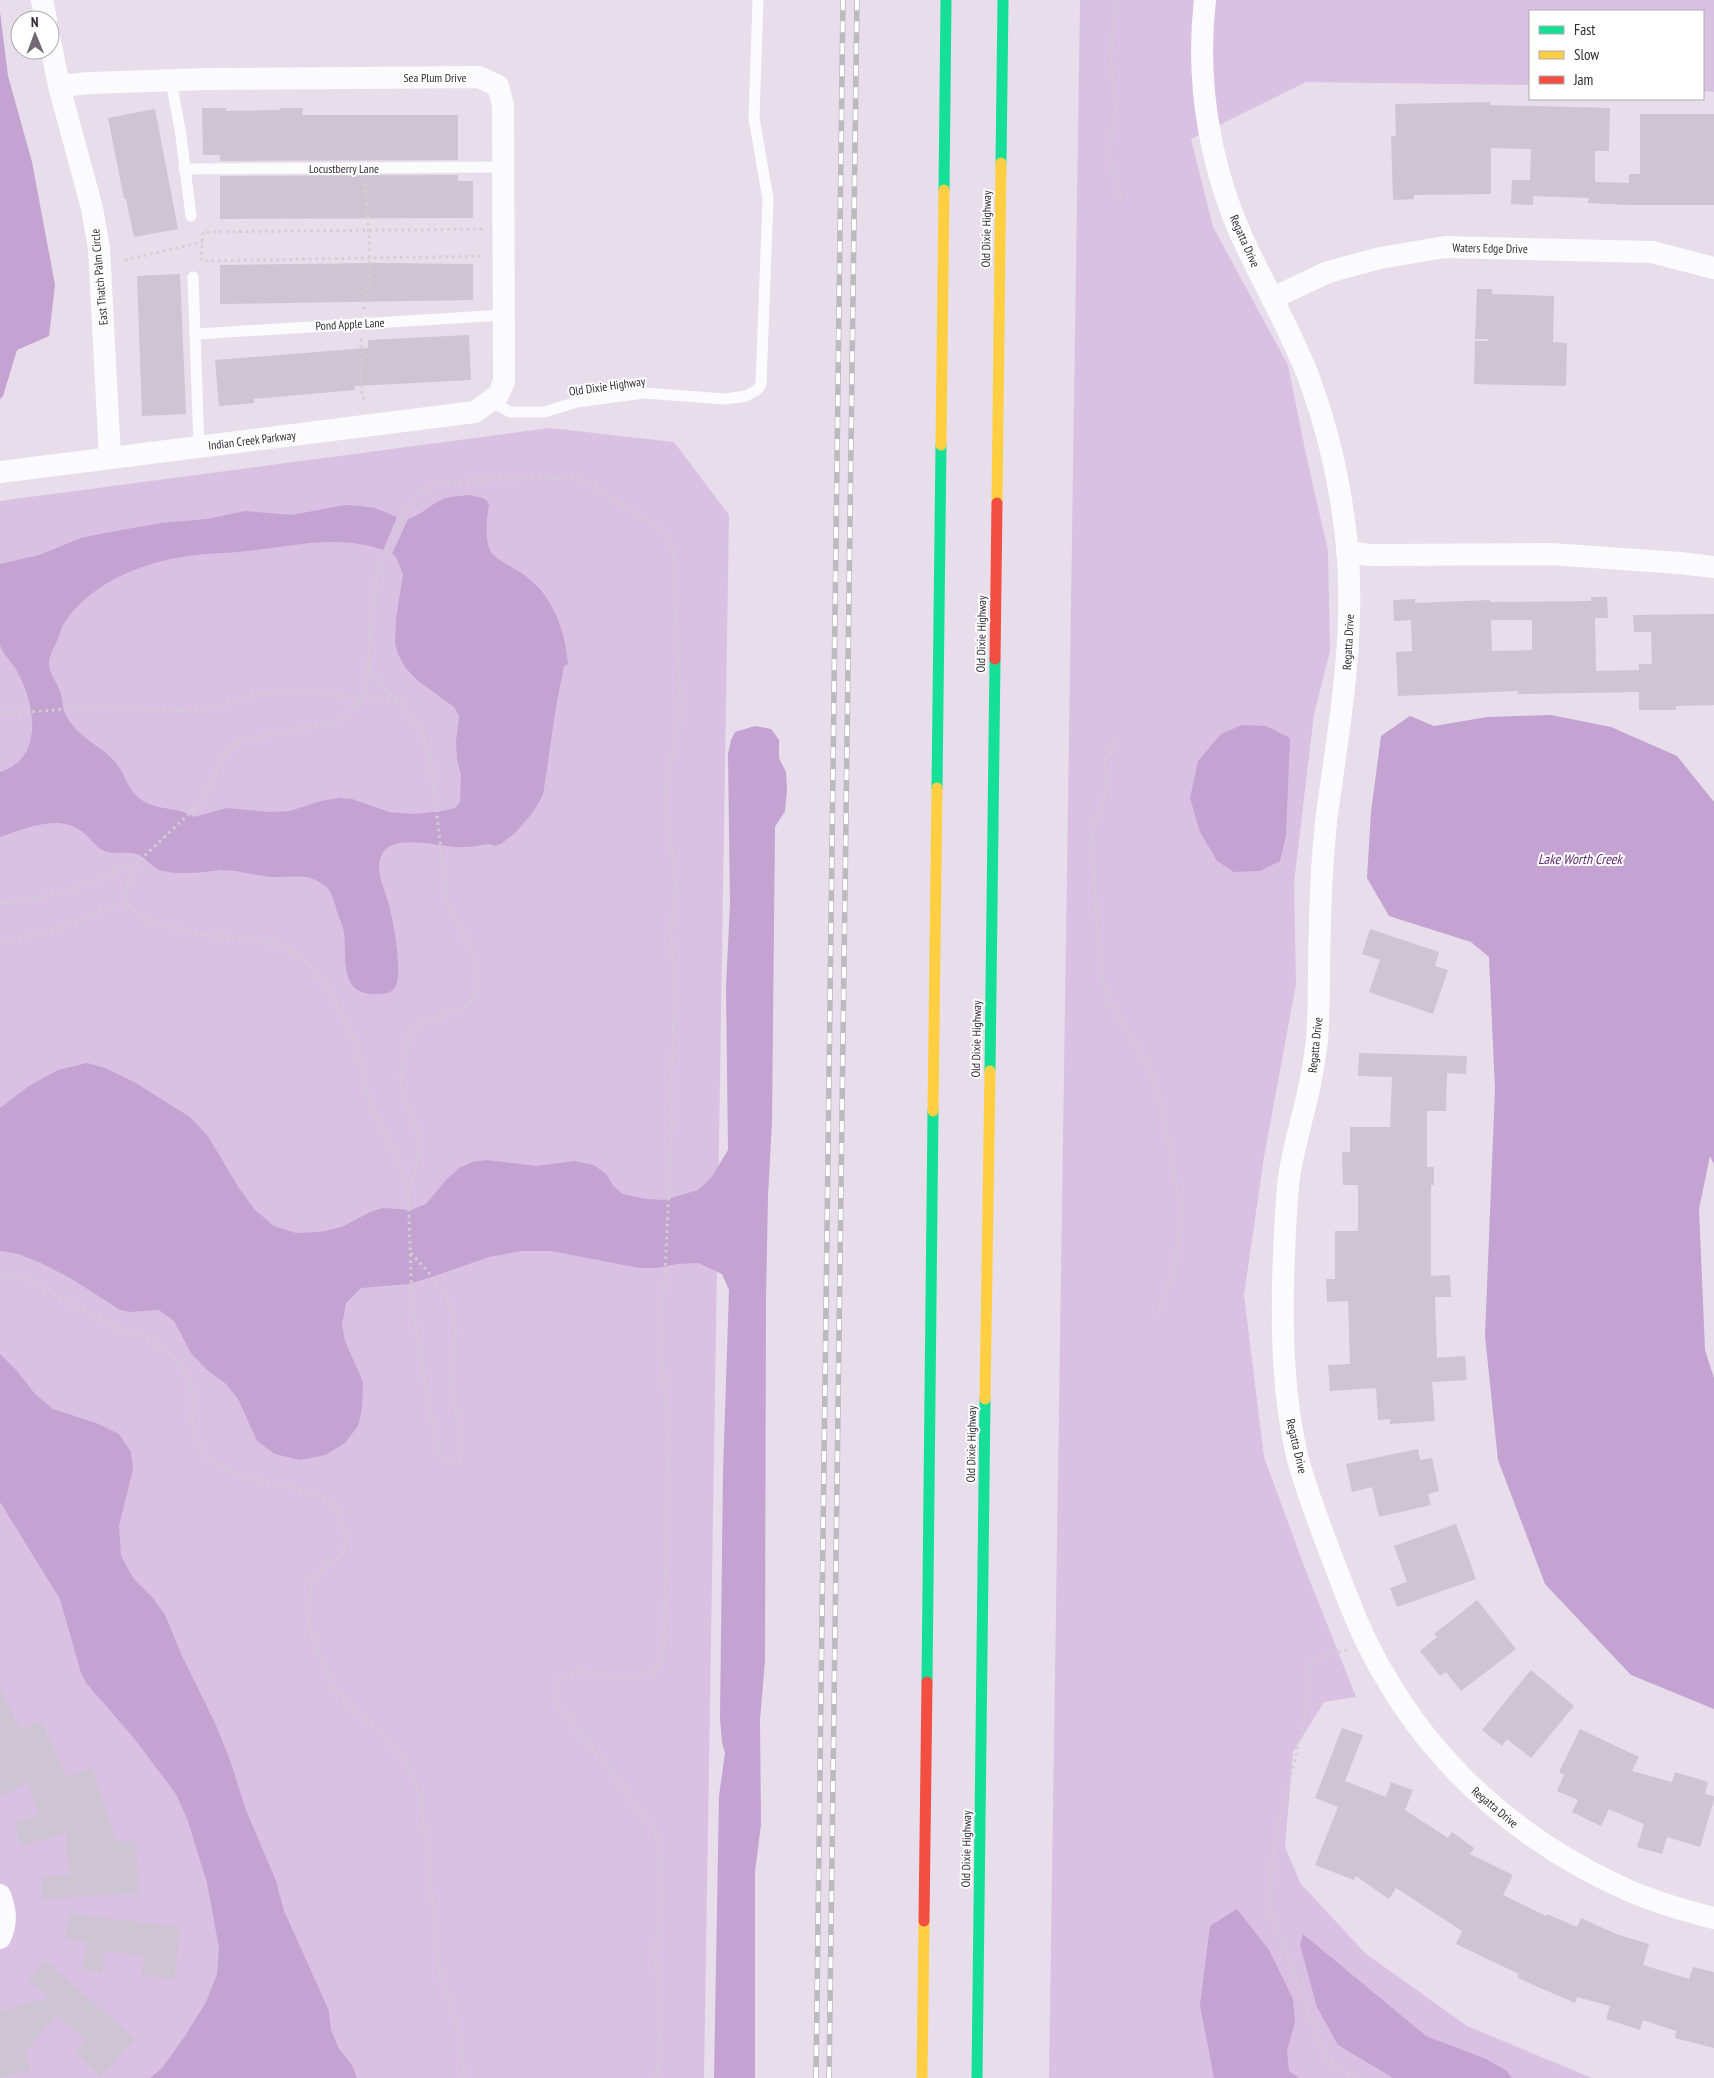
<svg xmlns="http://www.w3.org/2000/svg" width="1714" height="2078" font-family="'PT Sans Narrow',sans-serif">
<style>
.green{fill:#dac0e3}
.water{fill:#c4a2d1}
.building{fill:#cdc5d1;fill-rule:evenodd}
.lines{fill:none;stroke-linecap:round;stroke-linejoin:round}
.path{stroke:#d2cfd2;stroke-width:3;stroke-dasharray:2.5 4;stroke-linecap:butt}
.lane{stroke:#fbfafc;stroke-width:11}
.street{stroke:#fbfafc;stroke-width:22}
.fast{stroke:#16e098;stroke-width:11}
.slow{stroke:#ffcf43;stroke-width:11}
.jam{stroke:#f24e42;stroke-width:11}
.rail-casing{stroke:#bcbabe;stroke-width:5.5}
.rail{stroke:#fff;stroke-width:4;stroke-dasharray:11;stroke-linecap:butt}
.labels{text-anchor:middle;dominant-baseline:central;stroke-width:4;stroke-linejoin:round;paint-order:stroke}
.street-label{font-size:12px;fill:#312a34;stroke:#fff}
.water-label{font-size:14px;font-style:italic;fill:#612974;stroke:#fff}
</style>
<rect width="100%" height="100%" fill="#e7ddeb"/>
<!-- green -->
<path class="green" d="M1080,0H1714V92L1703,91V11H1530V85L1306,82L1191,139L1213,227L1288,365L1307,459L1328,551L1330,651L1314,714L1294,883L1296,984L1264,1157L1244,1295L1264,1457L1306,1571L1356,1697L1324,1702L1293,1752L1285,1847L1301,1884L1365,1953L1467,2026L1592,2078H1049Z
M550,428L674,442L729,515L704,2078H0V501Z"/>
<!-- water -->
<path class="water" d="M0,12L8,76L32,162L55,285L49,336L17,350L3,396L0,399Z
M471,495L485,499L489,504C487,519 484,536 490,550C496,561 514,567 524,575C553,595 565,630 568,664L564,666L556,707L543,795L533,812L516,832L501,844L495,846L490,844C480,845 467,848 457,847C439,846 401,836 387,848C370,863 385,888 389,905C393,920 405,980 393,990C388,994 377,995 371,994C339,992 347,955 344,933C343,924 338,916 336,908C334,900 331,890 324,885C306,872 293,878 273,877C256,876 238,870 221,870C209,871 198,873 187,873C177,873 162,873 154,867C149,863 145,858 139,855C128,850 114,856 102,850C94,845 88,835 80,830C57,814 23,829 0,837V772C45,758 35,703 17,671C13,663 2,654 0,645C0,638 0,630 0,622C0,603 0,584 0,564L39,555L81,538L110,532L161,523L207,519L245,511L292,515L345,505L360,506L375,508L397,517L383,550C339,534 293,546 248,551C231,553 213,553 196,555C148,560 92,581 65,622C61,627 60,633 58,639C54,648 49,654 49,664C49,674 57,682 60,691C63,700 62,710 67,717C79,739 101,745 116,763C127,776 126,791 145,802C161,811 180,807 194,817L227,808L270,812L290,811L321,801L339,798L352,799L389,812L414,814L442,811L455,808L460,802L461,774L457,760L456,742L459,716L454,707L417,680L405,667L398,654L395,643L396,619L403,574L396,557L392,554L408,519C420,515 428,507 439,501C449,496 460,496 471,495Z
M1551,715L1611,727L1677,756L1714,802V1165L1710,1156L1699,1209L1705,1350L1714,1378V1709L1631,1675L1545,1584L1498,1460L1485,1336L1495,1089L1489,957L1471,942L1389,916L1367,878L1371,812L1381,736L1410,716L1434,726L1487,717Z
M1242,725L1266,726L1290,738L1286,835L1280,861L1260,871L1234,872L1217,861L1200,832L1190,798L1198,761L1221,734Z
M755,726L771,729L779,740V758L786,772L787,790L785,811L775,827L772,1121L768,1196L766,1298L765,1660L760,1720L761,1824L755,1872V2078H714L719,1796L725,1753L722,1743L720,1718L723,1472L729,1290L722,1274L698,1263L677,1264L657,1268H639L552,1251H521L489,1257L429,1278L408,1284L361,1288L346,1303L342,1325L345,1341L363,1382L362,1408L358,1426L345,1443L325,1455L300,1460L275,1454L257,1441L238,1399L226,1384L206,1369L191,1353L174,1321L159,1310L130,1312L120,1310L72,1279L41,1263L19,1254L0,1251V1108L29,1086L58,1070L87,1063L105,1068L134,1082L190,1117L207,1135L239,1188L255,1210L274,1226L296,1233L320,1232L342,1227L370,1212L383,1208L411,1210L426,1204L446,1180L459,1168L472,1162L487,1160L536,1166L575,1161L594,1165L607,1175L613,1186L623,1194L646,1199L664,1200L698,1190L711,1178L728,1150L726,987L730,903L728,754L731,740L735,732Z
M0,1354L17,1371L35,1394L53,1409L96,1423L119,1434L131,1452L133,1469L119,1526L121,1556L133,1578L152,1597L165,1615L182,1656L215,1723L230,1760L246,1810L276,1881L284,1911L329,2011L331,2030L339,2049L352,2065L357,2078H150L162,2068L185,2036L206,2002L217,1974L219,1948L207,1883L188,1821L176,1794L133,1737L87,1684L81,1673L60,1599L0,1502Z
M1237,1909L1269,1950L1293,1999L1295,2022L1287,2051L1289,2071L1299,2078H1214L1200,2005L1210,1926Z
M1303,1934L1426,2036L1486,2059L1507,2071L1512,2078H1393L1338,2045L1317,2007L1300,1945Z"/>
<!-- building -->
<path class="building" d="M1490,102V105L1610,108L1609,151H1595V182L1629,183V174H1640V114H1714V205H1629L1588,203L1589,198L1533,196V205L1511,204L1512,180H1530L1531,149L1491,148V194L1414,195V199L1393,200L1391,136H1396L1395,104Z
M202,108H226V111L279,110L280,108H303L302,115H458V160L220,161V155H203Z
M155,109L178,229L134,237L126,199H124L108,118Z
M458,175V181H473V218L220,219V176Z
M374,263L473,264V300L220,304V265Z
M180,274L186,414L142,416L137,276Z
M1477,289H1492V294L1554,296L1553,342L1567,343L1566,386L1474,384L1475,341H1488V339H1475Z
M469,335L471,380L355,386V390L254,399V403L219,406L215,360L368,348V340Z
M1591,597H1607L1608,618H1595L1596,671L1639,670V664H1652L1651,632H1634L1633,615L1714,614V705L1676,706V710H1639V692L1518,694V691L1398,696L1396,652L1412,651L1411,620L1394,621L1393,600L1415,599V603L1490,600V602L1591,601ZM1491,620H1532V650L1492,651Z
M1370,929L1439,952L1435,966L1448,970L1433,1014L1369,992L1380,960L1362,954Z
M1359,1053L1467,1056L1466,1074L1447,1073L1446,1111H1427V1167H1434V1185H1431V1276L1450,1275L1451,1297H1435L1437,1358L1465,1356L1467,1380L1432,1382L1435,1421L1390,1424V1419L1378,1420L1376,1388L1330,1391L1328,1365L1350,1364L1348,1301L1327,1302L1326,1279H1335V1231H1358V1185H1343L1342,1152H1350V1127H1390L1392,1077L1358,1076Z
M1418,1449L1420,1460L1432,1458L1439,1491L1428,1494L1431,1505L1379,1517L1372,1487L1352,1492L1346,1464Z
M1456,1524L1476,1579L1397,1607L1390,1588L1407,1582L1394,1546Z
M1477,1600L1516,1649L1461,1691L1446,1672L1440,1676L1420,1651L1437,1637L1434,1634Z
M1531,1670L1574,1706L1531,1758L1507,1739L1502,1746L1482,1730Z
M0,1689L21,1730L41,1721L67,1777L92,1768L116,1842L135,1841L139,1893L43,1899L42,1877L69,1875L66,1832L21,1846L14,1823L39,1815L28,1783L0,1796Z
M1342,1728L1363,1735L1345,1781L1386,1797L1391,1782L1413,1790L1405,1810L1448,1838L1452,1832L1474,1848L1470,1854L1513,1875L1503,1895L1546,1916L1547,1914L1577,1927L1581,1918L1616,1934L1649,1944L1643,1965L1689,1979L1693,1967L1714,1972V2048L1675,2038L1676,2031L1643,2020L1640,2030L1606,2019L1610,2006L1577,1997L1575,2003L1518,1978L1519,1974L1456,1944L1462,1931L1396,1888L1389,1899L1356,1876L1354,1880L1315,1865L1338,1807L1315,1798Z
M1580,1729L1639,1757L1632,1771L1672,1782L1675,1772L1708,1782L1705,1794L1714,1796V1800L1700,1847L1667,1837L1662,1854L1637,1847L1644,1824L1609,1809L1601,1826L1572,1812L1578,1800L1557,1791L1564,1775L1559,1772Z
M69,1914L180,1927L174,1979L142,1975L144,1956L105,1951L102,1972L83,1970L86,1941L66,1939Z
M45,1960L135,2039L101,2077L75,2053L86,2040L57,2015L25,2052L30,2071L0,2078V2011L49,1998L28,1979Z"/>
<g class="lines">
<!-- path -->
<path class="path" d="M1116,0L1111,59L1116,112L1108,154L1122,200
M482,229L203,232L201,261L484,256
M125,260L202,242
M364,309C364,300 368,292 369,283C371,249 367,216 365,182
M361,339V388L365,404
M368,669L381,685L404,706L420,729L430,754L447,903L474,955L478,979L474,999L463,1009L443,1017L420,1022L410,1030L401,1069V1084L406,1104L416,1126L419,1146L416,1170L408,1185L412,1306L439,1458L449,1464L459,1460C465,1434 454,1415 451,1390C449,1373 453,1356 455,1340C458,1302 434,1278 410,1252
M357,705L375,698L397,701
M0,713C34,713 68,708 102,707C134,706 165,713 197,710C222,708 245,695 270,692C300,688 331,695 361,699
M1116,740L1105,762L1107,790L1092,833L1096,911L1102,981L1121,1021L1148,1064L1164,1113L1173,1173L1183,1211L1173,1272L1157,1313
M0,903C54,899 90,885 138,862
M0,942L59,928L101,911L129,903
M408,1185L386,1134L372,1108L366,1092L362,1062L353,1038L338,1006L321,979L302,958L281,946L257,939L196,934L149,920L133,910L126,898L127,883L138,862L193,810L207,791L228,748L242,740L334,723L351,713L361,699L368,678L370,621L379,566L412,502L427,487L446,482L472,480L566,478L585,481L631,511L651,522L667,536L673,550L680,694V718L668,773L665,799L676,883L671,932L675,992L671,1089L672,1120L665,1275L661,1310V1353L666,1402L668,1459L664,1650L656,1670L628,1679L602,1674L576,1672L561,1678L554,1694L559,1708L599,1756L654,1830L661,1855V1904L655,1958L661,2010L659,2058L656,2078
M0,1275L22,1276L95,1317L122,1330L147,1336L170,1353L184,1369L193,1395L192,1419L195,1436L204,1455L219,1466L241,1475L320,1494L337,1509L347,1543L341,1557L324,1567L312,1579L307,1615L311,1634L330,1683L345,1701L399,1751L411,1772L420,1796L428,1855L440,1979L456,2019L461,2038L464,2078
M1347,1650L1325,1655L1310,1665L1307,1708L1274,1846L1269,1906L1327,2061L1353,2078"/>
<!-- lane -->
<path class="lane" d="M171,80L181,136L191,216
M184,169L503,167
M193,277L199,447
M196,334L504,315
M490,401L510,412H544L577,402L644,393L725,399L746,396L757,390L761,384L768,199L754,118L758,0"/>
<!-- street -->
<path class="street" d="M42,0L46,20
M1205,0C1195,85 1211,175 1249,252C1269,294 1292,334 1309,378C1330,435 1343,496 1348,557C1354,645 1339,727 1327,814C1321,864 1320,914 1319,965C1319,990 1319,1015 1317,1040C1315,1058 1312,1076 1308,1093C1302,1121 1293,1149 1289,1177C1285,1213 1284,1249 1283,1285C1282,1343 1284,1399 1297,1456C1307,1494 1322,1531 1336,1568C1350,1605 1364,1642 1385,1676C1441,1774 1529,1847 1632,1892C1658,1903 1686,1911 1714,1918
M50,41L59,86L92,208L99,248L110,458
M1273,298L1328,272L1380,258L1445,247L1652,252L1714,268
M0,472L475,412L498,395L504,382L503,105L498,86L479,77L207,79L90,83L59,86
M1347,552L1370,555L1550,554L1680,563L1714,567
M0,1895C6,1911 7,1923 0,1938"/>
<!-- fast -->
<path class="fast" d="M1001,163L1003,0
M944,190L946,0
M937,788L941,445
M990,1071L995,659
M927,1682L933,1111
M977,2078L985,1399"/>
<!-- slow -->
<path class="slow" d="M941,445L944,190
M997,503L1001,163
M933,1111L937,788
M985,1399L990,1071
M922,2078L924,1921"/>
<!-- jam -->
<path class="jam" d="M995,659L997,503
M924,1921L927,1682"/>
<!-- rail casing -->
<g class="rail-casing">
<path id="rail" d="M816,2078L843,0
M829,2078L857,0"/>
</g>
<!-- rail -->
<use href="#rail" class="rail"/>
</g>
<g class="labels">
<!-- street labels -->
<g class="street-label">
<text x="435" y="77">Sea Plum Drive</text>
<text x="344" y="168">Locustberry Lane</text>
<text transform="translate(986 229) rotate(-89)">Old Dixie Highway</text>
<text transform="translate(1245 241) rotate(66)">Regatta Drive</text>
<text transform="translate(1490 248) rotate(1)">Waters Edge Drive</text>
<text transform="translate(99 277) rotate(-95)">East Thatch Palm Circle</text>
<text transform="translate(350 324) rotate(-3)">Pond Apple Lane</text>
<text transform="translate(607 386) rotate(-8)">Old Dixie Highway</text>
<text transform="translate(252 440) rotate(-7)">Indian Creek Parkway</text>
<text transform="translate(981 634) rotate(-89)">Old Dixie Highway</text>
<text transform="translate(1348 642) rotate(-87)">Regatta Drive</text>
<text transform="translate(976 1039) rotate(-89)">Old Dixie Highway</text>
<text transform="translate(1315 1045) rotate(-84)">Regatta Drive</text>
<text transform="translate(971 1444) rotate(-89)">Old Dixie Highway</text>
<text transform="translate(1297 1446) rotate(77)">Regatta Drive</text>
<text transform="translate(1495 1807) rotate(40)">Regatta Drive</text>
<text transform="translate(966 1849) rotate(-89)">Old Dixie Highway</text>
</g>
<!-- water labels -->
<g class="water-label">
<text x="1580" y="859">Lake Worth Creek</text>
</g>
</g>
<!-- legend -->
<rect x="1529" y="10" width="175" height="90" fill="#ffffff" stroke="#adaaae"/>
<rect x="1539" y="26" width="25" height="8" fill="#16e098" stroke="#adaaae"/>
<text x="1574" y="35" font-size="15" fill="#312a34">Fast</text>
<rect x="1539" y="51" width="25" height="8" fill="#ffcf43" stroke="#adaaae"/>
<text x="1574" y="60" font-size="15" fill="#312a34">Slow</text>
<rect x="1539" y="76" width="25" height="8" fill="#f24e42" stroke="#adaaae"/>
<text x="1574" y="85" font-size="15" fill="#312a34">Jam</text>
<!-- north arrow -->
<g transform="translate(35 35) rotate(359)"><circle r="24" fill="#ffffff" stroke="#adaaae"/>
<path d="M0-4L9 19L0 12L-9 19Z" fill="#716974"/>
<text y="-8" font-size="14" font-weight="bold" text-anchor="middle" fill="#312a34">N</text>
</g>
</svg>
